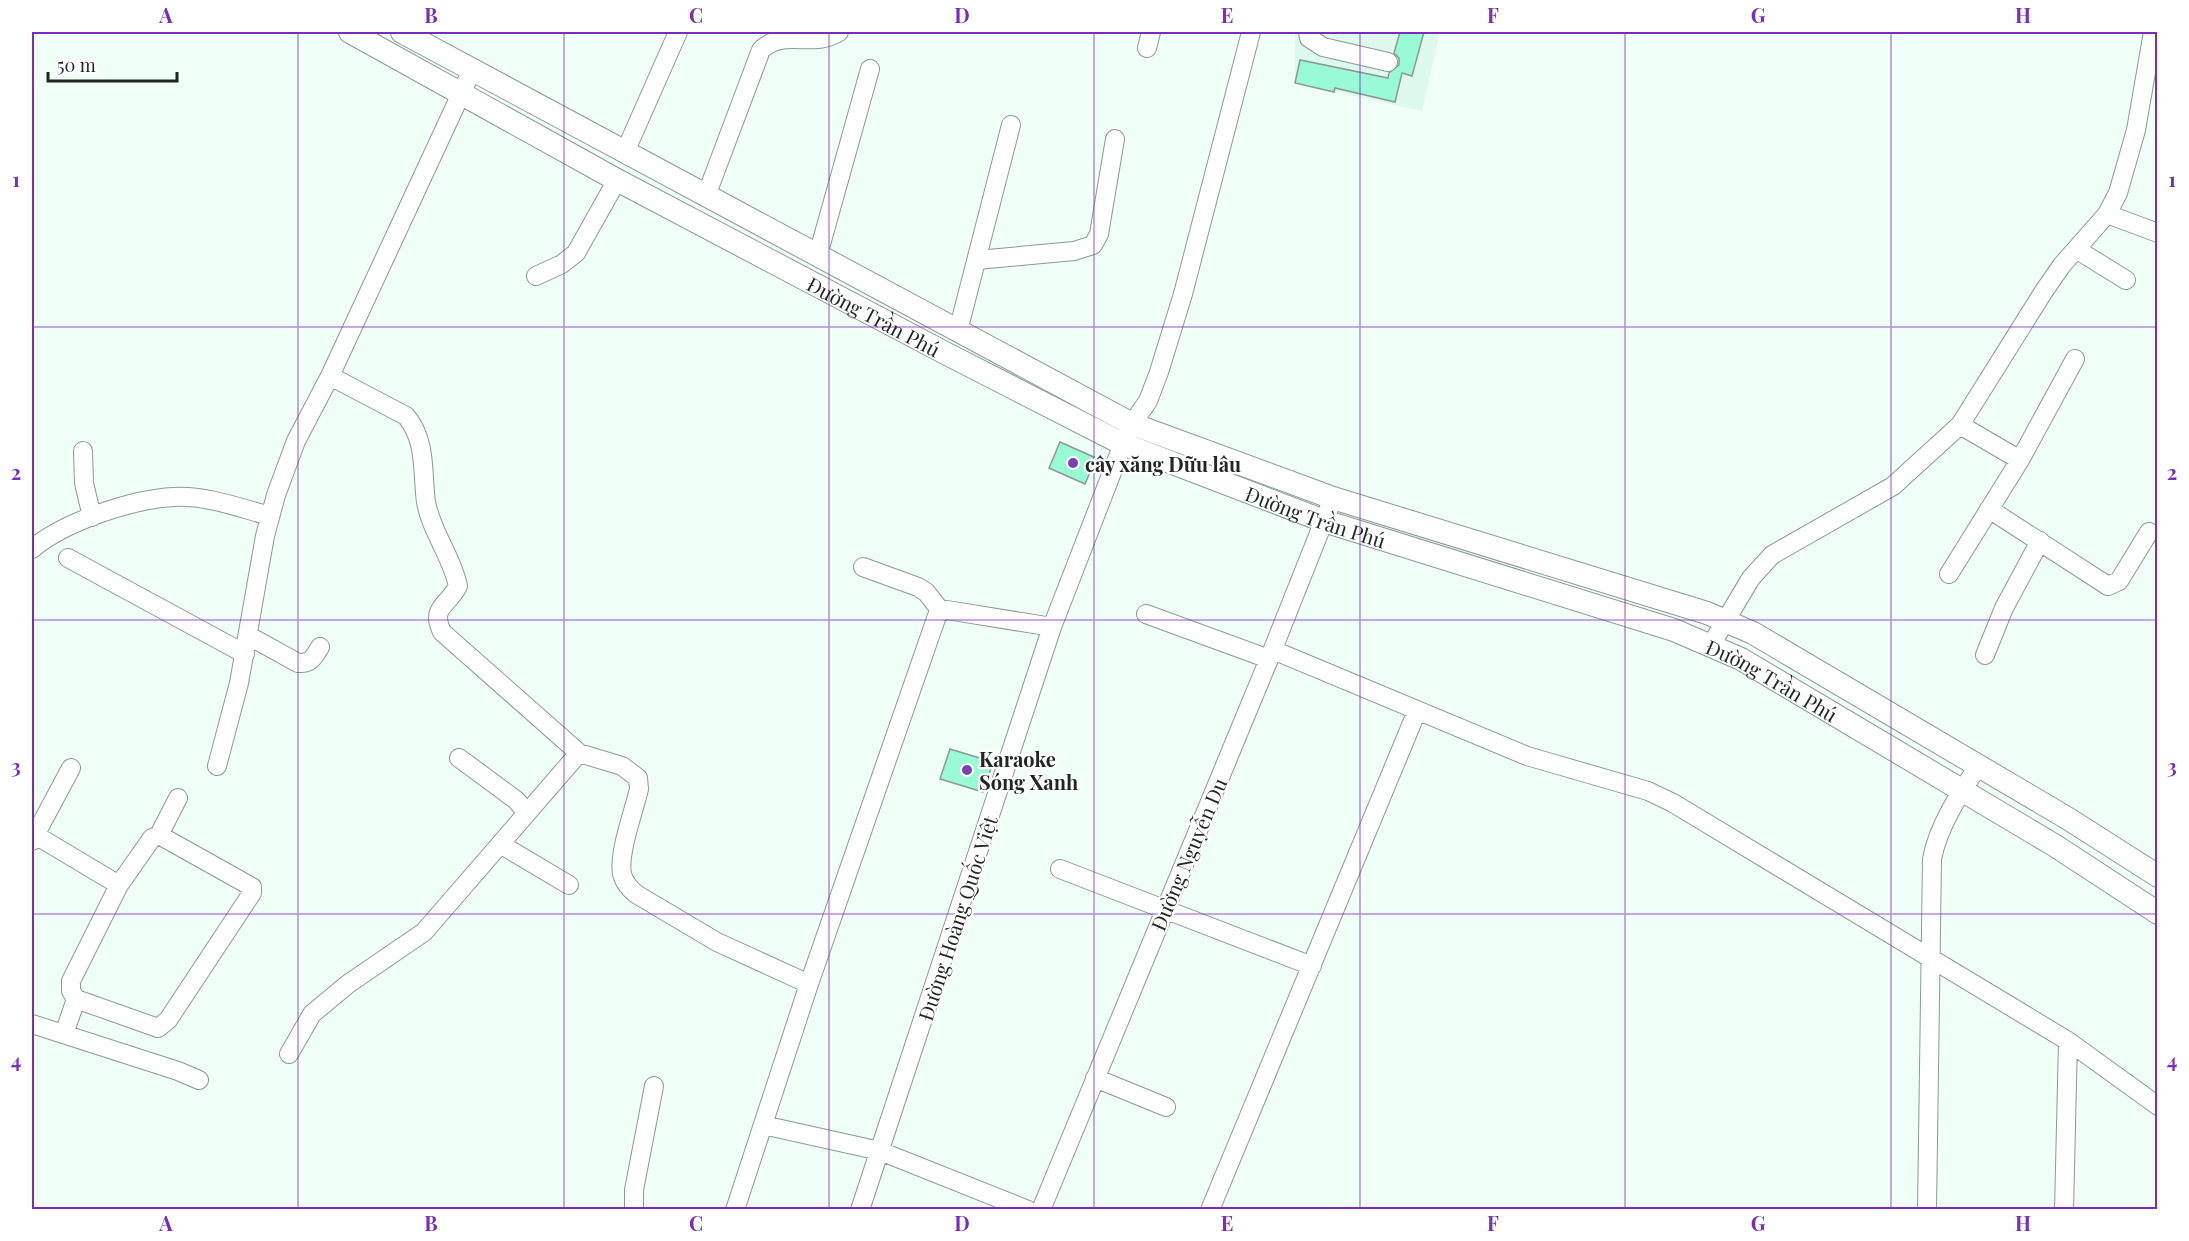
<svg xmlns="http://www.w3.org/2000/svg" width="2189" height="1241" font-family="'Playfair Display',serif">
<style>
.built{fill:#def9ee}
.building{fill:#98fad6;stroke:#8a9b94;stroke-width:1.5}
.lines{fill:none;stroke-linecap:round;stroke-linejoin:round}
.minor-casing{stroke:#8a9b94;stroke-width:20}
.major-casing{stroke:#8a9b94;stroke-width:24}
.minor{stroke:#fff;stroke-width:18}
.major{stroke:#fff;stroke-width:22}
.grid{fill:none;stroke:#7b2cbf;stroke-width:1.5;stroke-opacity:0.55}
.poi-dot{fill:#7940b7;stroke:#fff;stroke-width:2}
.labels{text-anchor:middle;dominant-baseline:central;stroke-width:4.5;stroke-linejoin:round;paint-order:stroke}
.street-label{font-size:20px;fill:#1f2623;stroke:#fff}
.poi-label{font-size:20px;font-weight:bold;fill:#1f2623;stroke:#fff;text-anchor:start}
.neatline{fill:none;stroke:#7b2cbf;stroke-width:2}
.grid-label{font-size:20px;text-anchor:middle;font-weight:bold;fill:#7b2cbf}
</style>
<rect width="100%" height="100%" fill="#f0fff8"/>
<!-- built -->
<path class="built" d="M1295,32H1440L1422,111L1295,83Z"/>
<!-- building -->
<path class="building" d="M1400,32H1424L1412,76L1402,73L1395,102L1335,88L1334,92L1295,83L1300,60L1388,78L1389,73L1399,65V58L1394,53Z
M1060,442L1096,458L1085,484L1049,468Z
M950,749L993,762L983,792L940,779Z"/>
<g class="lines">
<!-- minor casing -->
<g class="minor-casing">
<path id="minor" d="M1308,32L1309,38L1323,47L1388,62
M1147,48L1151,32
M472,70L330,376L406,416C427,441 422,473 426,502C431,531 452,557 458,586C448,606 430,607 442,632L579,753L622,766L638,778L639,789C634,811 618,853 622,874C624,882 630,889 636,894L717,942L809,984
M625,152L678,32
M706,196L761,50C783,28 813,49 839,32
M2107,214L2158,233
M2076,249L2126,280
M818,255L870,69
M977,260L1074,251L1093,245L1099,234L1115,139
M536,276L562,264L576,253L617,180
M958,331L1011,125
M1960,425L2020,460L2075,359
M83,451L84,483L92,517
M1989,509L2108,586L2119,581L2149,532
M32,549C64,522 132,499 174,497C206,495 240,508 270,516
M68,558L245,654
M863,567L918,587L926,592L941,611
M1949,574L2020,460
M1146,614L1269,659
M249,636L298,663C311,664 314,657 320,647
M1711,645L1751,578L1772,555L1893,486L1960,425L2044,291L2062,265L2107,214L2118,193L2136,130L2153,32
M1273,650L1527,756L1648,791L1673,803L2068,1041L2158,1106
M1985,655L2004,608L2040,541
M459,758L516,800L527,813
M217,766L239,683L265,536L276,495L296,441L330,376
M32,833L119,885L71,981V991L76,999L158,1028L168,1020L252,893V887L159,835L152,838L119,885
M159,835L178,798
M32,841L71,768
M500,844L569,885
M1060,869L1312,966
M32,1024L178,1071L199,1080
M64,1034L76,999
M289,1054L312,1014L348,984L424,932L579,753
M1095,1078L1166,1107
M763,1125L880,1151L1028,1210
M634,1210V1190L654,1086
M735,1210L809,984L938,613L947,610L1052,627
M860,1210L1052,627L1123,444L1132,424L1148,401L1159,372L1183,294L1251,32
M1041,1210L1269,659L1333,498
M1210,1210L1417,711
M1927,1210L1932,859C1938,826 1960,793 1979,765
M2064,1210L2068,1041"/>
</g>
<!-- major casing -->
<g class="major-casing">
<g id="major">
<path id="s1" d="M350,32L617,180L947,354L1123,444L1324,521L1674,630L1741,659L2054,845L2158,913"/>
<path d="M402,32L1132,424L1333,498L1707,613L1753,633L2067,818L2158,876"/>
</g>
</g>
<!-- minor -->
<use href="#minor" class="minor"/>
<!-- major -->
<use href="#major" class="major"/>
</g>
<!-- grid -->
<path class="grid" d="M298,32V1210M564,32V1210M829,32V1210M1094,32V1210M1360,32V1210M1625,32V1210M1891,32V1210M32,327H2158M32,620H2158M32,914H2158"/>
<!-- markers -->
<g class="poi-dot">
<circle cx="1073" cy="463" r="6"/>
<circle cx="967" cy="770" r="6"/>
</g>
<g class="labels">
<!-- street labels -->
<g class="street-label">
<text stroke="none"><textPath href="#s1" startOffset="596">Đường Trần Phú</textPath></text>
<text stroke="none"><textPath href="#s1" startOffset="1082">Đường Trần Phú</textPath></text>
<text stroke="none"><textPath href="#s1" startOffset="1568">Đường Trần Phú</textPath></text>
<text transform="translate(1188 854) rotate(-67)">Đường Nguyễn Du</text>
<text transform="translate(957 918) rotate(-72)">Đường Hoàng Quốc Việt</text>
</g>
<!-- poi labels -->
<g class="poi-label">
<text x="1085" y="463">cây xăng Dữu lâu</text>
<text x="979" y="758">Karaoke<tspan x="979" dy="23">Sóng Xanh</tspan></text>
</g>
</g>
<!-- border -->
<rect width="2189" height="1241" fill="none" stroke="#ffffff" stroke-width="66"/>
<!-- scale -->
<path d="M48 72v9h129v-9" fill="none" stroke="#1f2623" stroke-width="3"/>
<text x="57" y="72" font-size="18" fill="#1f2623" stroke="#ffffff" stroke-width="4.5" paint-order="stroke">50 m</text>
<rect x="33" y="33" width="2123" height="1175" class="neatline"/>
<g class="grid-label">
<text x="166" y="23">A</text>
<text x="431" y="23">B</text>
<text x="696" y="23">C</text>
<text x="962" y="23">D</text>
<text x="1227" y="23">E</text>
<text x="1493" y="23">F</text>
<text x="1758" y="23">G</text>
<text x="2023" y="23">H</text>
<text x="16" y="187">1</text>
<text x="2172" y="187">1</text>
<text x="16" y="480">2</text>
<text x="2172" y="480">2</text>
<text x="16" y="774">3</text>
<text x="2172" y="774">3</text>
<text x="16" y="1068">4</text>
<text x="2172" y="1068">4</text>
<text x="166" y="1231">A</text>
<text x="431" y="1231">B</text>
<text x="696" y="1231">C</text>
<text x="962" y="1231">D</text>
<text x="1227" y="1231">E</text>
<text x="1493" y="1231">F</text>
<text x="1758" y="1231">G</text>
<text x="2023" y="1231">H</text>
</g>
</svg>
